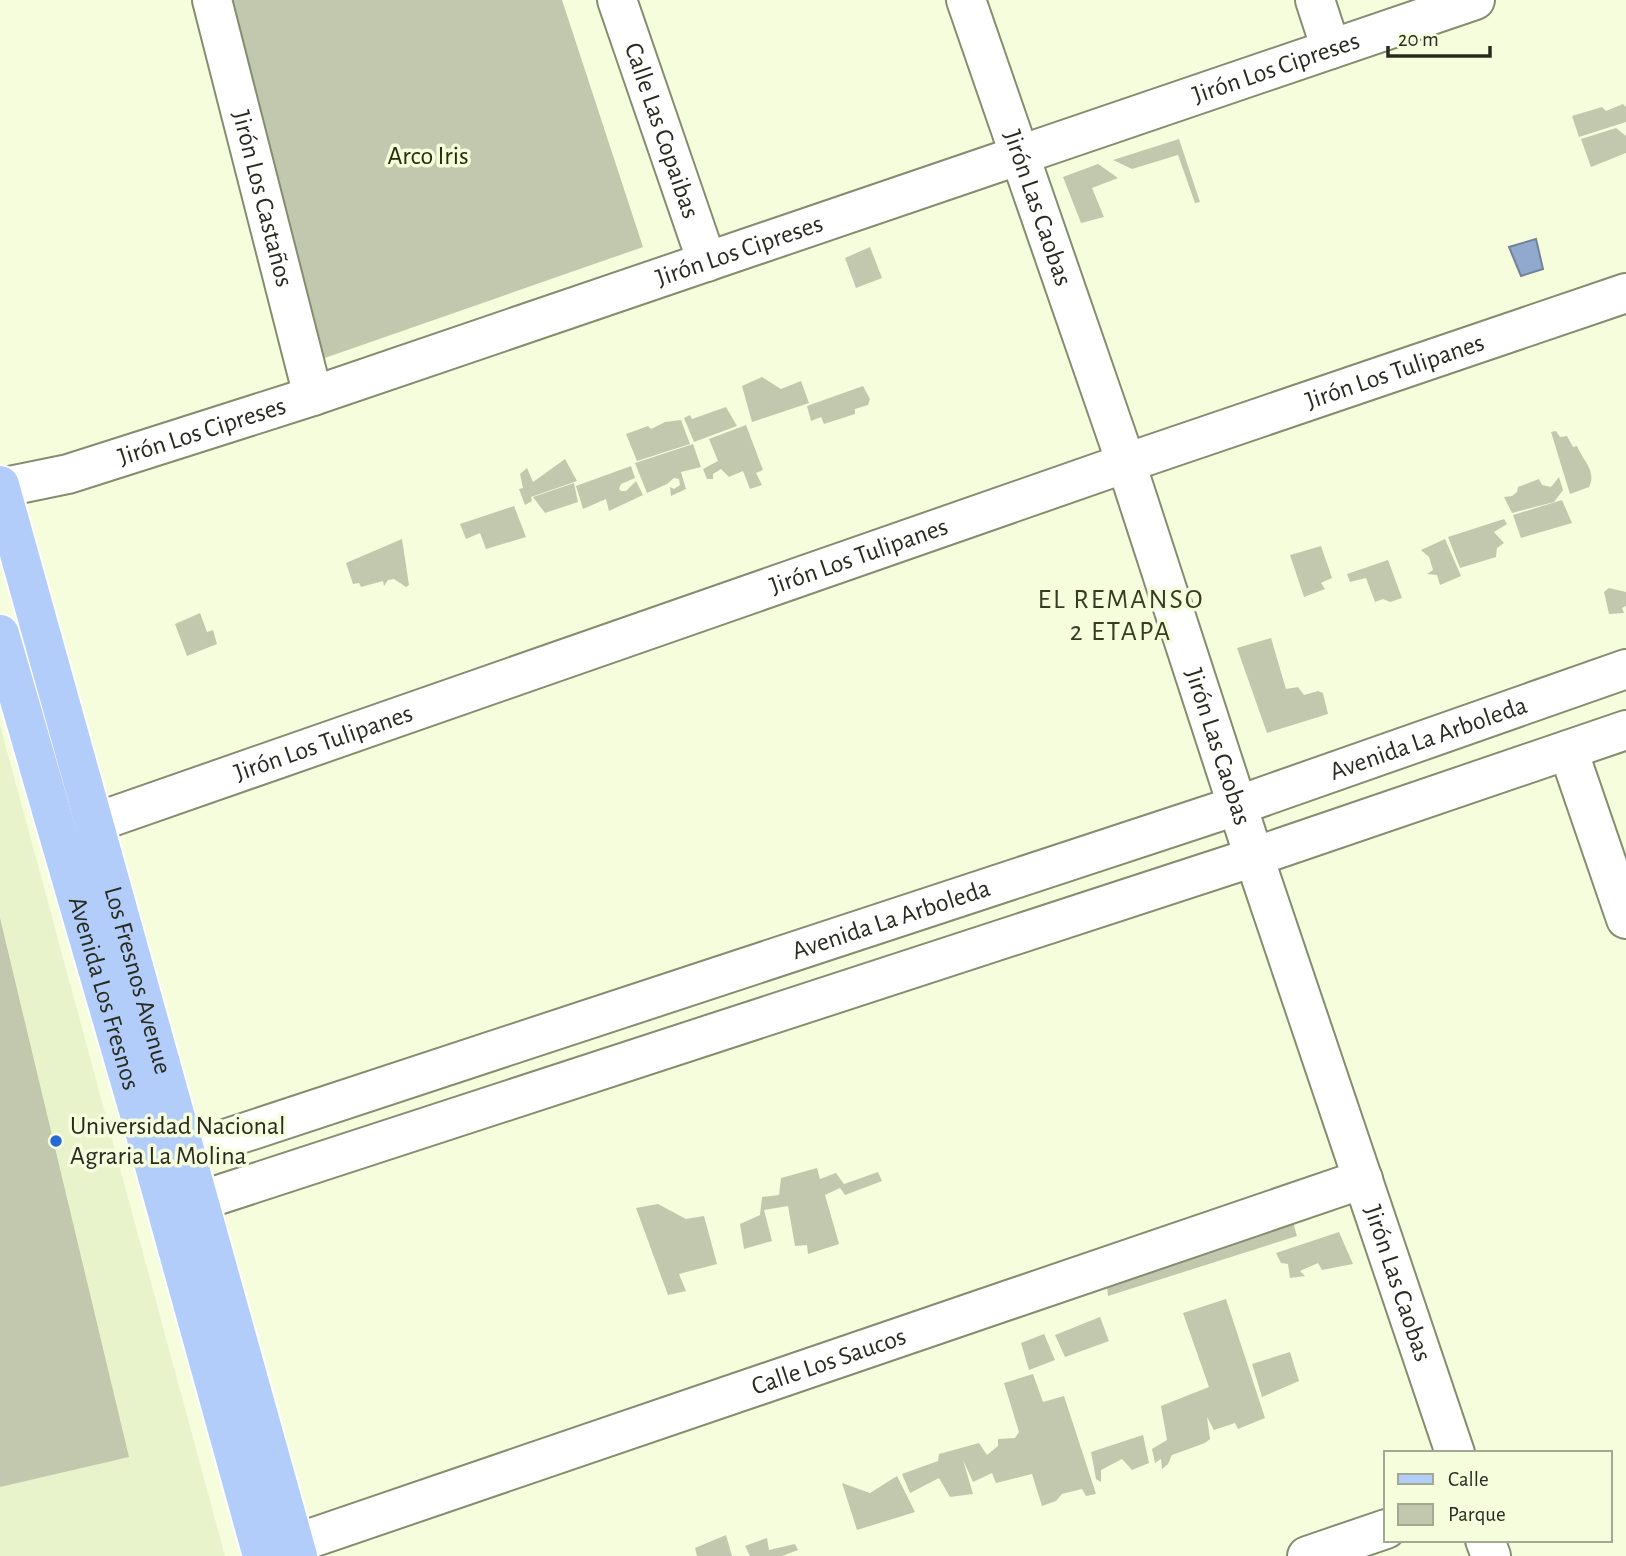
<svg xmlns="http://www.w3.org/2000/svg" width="1626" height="1556" font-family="'Alegreya Sans',sans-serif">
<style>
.built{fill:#e9f3cb}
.green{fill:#c1c8ad}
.water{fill:#91a9cf;stroke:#72839a;stroke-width:2}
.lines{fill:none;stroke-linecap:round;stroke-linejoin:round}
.minor-casing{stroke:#858c6f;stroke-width:42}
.major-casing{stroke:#fff;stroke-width:42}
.minor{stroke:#fff;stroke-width:38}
.major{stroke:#b2cdf9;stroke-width:38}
.poi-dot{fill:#2668d4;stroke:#f5fddd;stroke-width:2.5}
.labels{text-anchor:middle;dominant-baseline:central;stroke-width:7;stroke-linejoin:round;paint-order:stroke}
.street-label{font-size:26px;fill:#282b1f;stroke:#f5fddd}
.park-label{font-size:26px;fill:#272d0a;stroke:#f5fddd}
.poi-label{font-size:26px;fill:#282b1f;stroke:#f5fddd;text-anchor:start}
.neighbourhood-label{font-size:28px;letter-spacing:2px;fill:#363c22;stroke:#f5fddd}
</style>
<rect width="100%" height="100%" fill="#f5fddd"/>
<!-- built -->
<path class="built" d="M0,725L225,1556H0Z"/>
<!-- green -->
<path class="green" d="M228,0H562L643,247L319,360Z
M1623,104L1626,107V122L1579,137L1572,116L1602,107L1606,111Z
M1616,128L1626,136V153L1591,167L1581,139Z
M1179,139L1200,202L1195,203L1178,155L1132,169L1113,160Z
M1098,164L1118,178L1092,188L1104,217L1081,223L1063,177Z
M870,247L882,278L856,288L845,258Z
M762,377L781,389L801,381L809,403L752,422L742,386Z
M863,386L870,399L868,405L855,409V414L824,424L821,417L811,421L807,406Z
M726,407L737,426L694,442L684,418L690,415L692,419Z
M681,420L690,444L637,461L626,434L648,426L651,429L665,422Z
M746,425L763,470L756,473L762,485L750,489L743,471L729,477L721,469L713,474V479H707L703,469L718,461L709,439Z
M1556,431L1560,437L1567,436L1573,447L1577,446C1583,461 1597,471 1589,487L1570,494L1551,432Z
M693,444L701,467L681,472L686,489L671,496L670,487L674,489L680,485L679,479L674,478L667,484L647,493L635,463Z
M565,459L577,481L531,497L532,501L525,505L519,489L523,488L520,474L527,468L533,482Z
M631,466L635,478L621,484L619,489L621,491H626L636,481L643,495L609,511L606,499L583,509L576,486Z
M1559,477L1563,490L1554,502L1512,513L1504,497L1512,496L1517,492L1518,487L1539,479L1542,485L1551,487Z
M574,483L578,502L545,513L533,497Z
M1562,500L1572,523L1521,538L1513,515Z
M514,506L526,537L486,549L480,533L466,539L460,524Z
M1504,519L1507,524L1494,532L1504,543L1497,548L1496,557L1460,568L1448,537Z
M402,539L409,585L406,587L394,579L388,580L384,586L383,581L361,587L359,583L353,584L346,563Z
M1445,539L1461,576L1440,585L1437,575L1427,574L1433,570L1429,557L1421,550Z
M1321,546L1332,578L1321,583L1325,589L1304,597L1290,555Z
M1388,560L1402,598L1390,602L1383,599L1375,602L1366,578L1350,582L1347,574Z
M1609,588L1626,592V606L1622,608L1624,613L1609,614L1604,592Z
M200,613L207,632L213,630L217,644L187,656L175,624Z
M1271,638L1286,689L1298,687L1304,695L1318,691L1323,693L1328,714L1267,733L1237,648Z
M0,918L129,1457L0,1487Z
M817,1168L820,1179L836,1173L844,1184L878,1172L882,1181L845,1195L840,1188L825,1195L839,1244L808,1254L807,1245L795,1246L788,1206L764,1210L772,1241L744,1249L740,1224L760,1215L762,1197L779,1195L781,1178Z
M658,1204L686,1219L704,1216L717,1264L679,1274L686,1291L668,1295L636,1208Z
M1293,1222L1297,1236L1108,1296L1107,1287Z
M1339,1232L1353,1264L1322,1270L1318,1263L1300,1271L1305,1276L1290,1278L1288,1264L1281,1263L1276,1253Z
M1226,1299L1265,1418L1238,1429L1235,1423L1214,1430L1207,1417L1210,1439L1205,1443L1172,1455L1168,1464L1162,1469L1161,1459L1155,1463L1152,1449L1167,1440L1161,1406L1209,1387L1183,1313Z
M1100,1317L1109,1341L1065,1357L1055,1335Z
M1044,1334L1055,1360L1029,1370L1021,1343Z
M1290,1352L1299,1381L1262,1397L1252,1364Z
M1033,1374L1043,1402L1064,1396L1096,1494L1086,1496L1082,1489L1062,1494L1056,1501L1042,1506L1032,1474L996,1483L992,1473L973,1482L963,1460L973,1494L950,1497L939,1478L910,1493L902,1474L938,1461L939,1454L979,1443L987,1455L998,1446V1439L1015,1438L1019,1432L1004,1383Z
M1143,1435L1149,1463L1132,1470L1122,1459L1101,1470V1482L1096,1479L1091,1452Z
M897,1476L915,1512L857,1530L842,1483L870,1493Z
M726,1535L732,1556H697L695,1548Z
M767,1538L769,1550L795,1544L798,1550L782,1556H750L745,1546Z"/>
<!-- water -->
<path class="water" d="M1536,239L1543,269L1521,276L1509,247Z"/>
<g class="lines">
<!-- minor casing -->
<g class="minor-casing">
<g id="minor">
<path id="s1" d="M212,0L313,396"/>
<path id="s2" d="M617,0L707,262"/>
<path id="s3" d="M966,0L1126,463L1254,857L1455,1453"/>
<path d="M1315,0L1331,49"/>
<path id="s4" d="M0,488L68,474L313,396L1475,0"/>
<path d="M1568,750L1626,919"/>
<path id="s5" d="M94,823L1126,463L1626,293"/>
<path id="s6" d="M155,1162L1239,805L1626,669"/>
<path d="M169,1211L1254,857L1626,730"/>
<path d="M1485,1540L1491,1556"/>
<path id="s7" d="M294,1544L1363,1179"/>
<path d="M1307,1556L1386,1529"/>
</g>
</g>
<!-- major casing -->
<g class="major-casing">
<g id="major">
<path id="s8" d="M0,485L298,1556"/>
<path id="s9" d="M0,634L153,1162L262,1556"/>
</g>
</g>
<!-- minor -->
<use href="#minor" class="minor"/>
<!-- major -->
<use href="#major" class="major"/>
</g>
<!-- markers -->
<circle class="poi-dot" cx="56" cy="1141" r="7"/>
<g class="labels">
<!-- street labels -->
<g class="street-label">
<text stroke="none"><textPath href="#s4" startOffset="1344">Jirón Los Cipreses</textPath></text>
<text stroke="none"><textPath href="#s2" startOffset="138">Calle Las Copaibas</textPath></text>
<text stroke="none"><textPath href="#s1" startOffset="205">Jirón Los Castaños</textPath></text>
<text stroke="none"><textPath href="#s3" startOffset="220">Jirón Las Caobas</textPath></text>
<text stroke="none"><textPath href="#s4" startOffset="777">Jirón Los Cipreses</textPath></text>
<text stroke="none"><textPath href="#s5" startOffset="1377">Jirón Los Tulipanes</textPath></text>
<text stroke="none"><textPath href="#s4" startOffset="210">Jirón Los Cipreses</textPath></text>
<text stroke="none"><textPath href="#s5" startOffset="810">Jirón Los Tulipanes</textPath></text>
<text stroke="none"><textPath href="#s6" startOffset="1342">Avenida La Arboleda</textPath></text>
<text stroke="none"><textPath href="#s5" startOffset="243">Jirón Los Tulipanes</textPath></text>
<text stroke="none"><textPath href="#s3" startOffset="788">Jirón Las Caobas</textPath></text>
<text stroke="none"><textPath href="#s6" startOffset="775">Avenida La Arboleda</textPath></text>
<text stroke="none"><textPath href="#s8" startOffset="514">Los Fresnos Avenue</textPath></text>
<text stroke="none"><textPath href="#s9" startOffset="374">Avenida Los Fresnos</textPath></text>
<text stroke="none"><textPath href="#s3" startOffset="1354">Jirón Las Caobas</textPath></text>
<text stroke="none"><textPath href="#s7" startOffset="565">Calle Los Saucos</textPath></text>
</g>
<!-- park labels -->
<g class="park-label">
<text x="428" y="156">Arco Iris</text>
</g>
<!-- poi labels -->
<g class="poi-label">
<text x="70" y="1126">Universidad Nacional<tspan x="70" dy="30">Agraria La Molina</tspan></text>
</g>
<!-- neighbourhood labels -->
<g class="neighbourhood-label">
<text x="1121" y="600">EL REMANSO<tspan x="1121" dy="32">2 ETAPA</tspan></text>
</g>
</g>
<!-- legend -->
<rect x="1384" y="1451" width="228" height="91" fill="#f5fddd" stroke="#a3a991" stroke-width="2"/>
<rect x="1398" y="1474" width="35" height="10" fill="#b2cdf9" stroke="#a3a991" stroke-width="2"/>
<text x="1448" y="1486" font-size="21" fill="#282b1f">Calle</text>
<rect x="1398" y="1504" width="35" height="21" fill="#c1c8ad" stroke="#a3a991" stroke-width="2"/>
<text x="1448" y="1521" font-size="21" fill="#282b1f">Parque</text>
<!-- scale -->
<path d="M1388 46v10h102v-10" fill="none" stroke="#282b1f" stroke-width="3.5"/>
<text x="1398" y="46" font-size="21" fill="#282b1f" stroke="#f5fddd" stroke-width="5" paint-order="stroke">20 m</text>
</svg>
